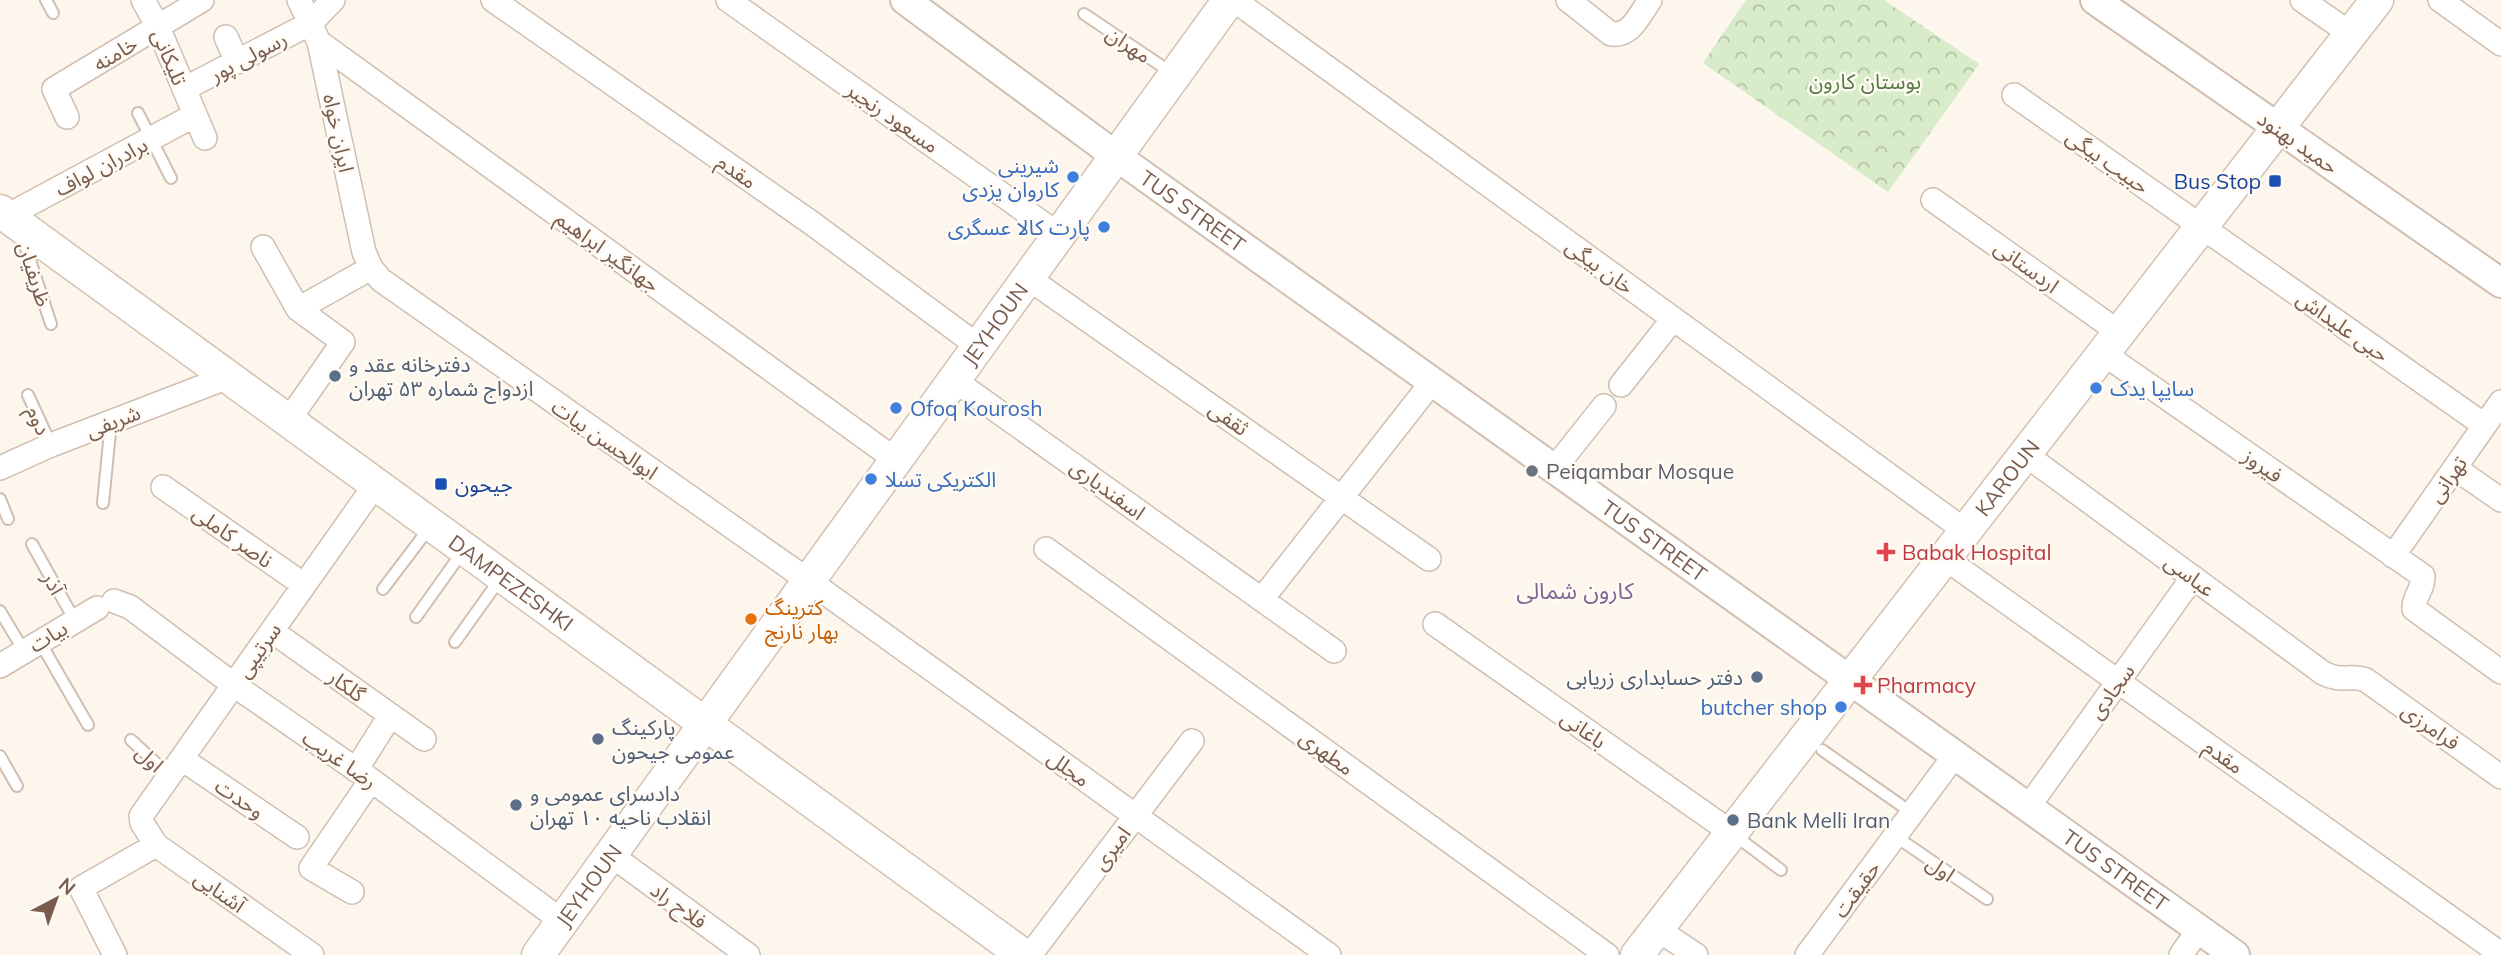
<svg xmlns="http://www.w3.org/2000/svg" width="2501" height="955" font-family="Mulish,'Noto Sans Arabic',sans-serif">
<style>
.park{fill:url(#park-crowns)}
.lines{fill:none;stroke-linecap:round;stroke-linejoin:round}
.service-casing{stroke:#d1beb0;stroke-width:14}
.minor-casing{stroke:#d1beb0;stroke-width:26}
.tertiary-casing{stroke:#d1beb0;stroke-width:32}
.secondary-casing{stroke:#d6c0b0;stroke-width:35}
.service{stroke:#fff;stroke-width:10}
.minor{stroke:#fff;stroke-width:23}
.tertiary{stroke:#fff;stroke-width:28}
.secondary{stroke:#fff;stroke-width:32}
.shop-dot{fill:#3f7fe0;stroke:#fffaf3;stroke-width:2.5}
.transit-dot{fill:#1a4fb4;stroke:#fffaf3;stroke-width:2.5}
.service-dot{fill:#5c6f8a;stroke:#fffaf3;stroke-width:2.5}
.worship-dot{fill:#6b7280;stroke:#fffaf3;stroke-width:2.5}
.health-dot{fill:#e0444e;stroke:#fffaf3;stroke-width:2.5}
.food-dot{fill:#e8710a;stroke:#fffaf3;stroke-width:2.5}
.labels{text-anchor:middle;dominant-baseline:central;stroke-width:5;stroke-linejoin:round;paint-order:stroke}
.street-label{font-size:21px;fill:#7a5c4d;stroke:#fffaf3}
.park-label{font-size:21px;fill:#537a41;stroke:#fffaf3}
.shop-label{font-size:21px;fill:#366cbe;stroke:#fffaf3;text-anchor:end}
.transit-label{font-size:21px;fill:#164399;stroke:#fffaf3;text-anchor:end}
.service-label{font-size:21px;fill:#4e5e75;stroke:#fffaf3;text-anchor:start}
.worship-label{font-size:21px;fill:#5b616d;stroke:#fffaf3;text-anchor:start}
.health-label{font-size:21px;fill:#be3a42;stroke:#fffaf3;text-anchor:start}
.food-label{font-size:21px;fill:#c56008;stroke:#fffaf3;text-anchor:start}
.neighbourhood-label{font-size:23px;fill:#846695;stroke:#fffaf3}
</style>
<defs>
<pattern id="park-crowns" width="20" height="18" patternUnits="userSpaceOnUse" patternTransform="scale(1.75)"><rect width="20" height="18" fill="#d8ecc9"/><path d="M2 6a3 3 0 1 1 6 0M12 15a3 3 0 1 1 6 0" fill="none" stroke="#b4c2a5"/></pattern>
</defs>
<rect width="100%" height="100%" fill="#fdf6ec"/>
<!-- park -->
<path class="park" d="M1746,0H1884L1979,64L1888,192L1703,63Z"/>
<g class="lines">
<!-- service casing -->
<g class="service-casing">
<path id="service" d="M46,0L53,13
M1084,14L1172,73
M138,113L171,178
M22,236L51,324
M28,395L51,445
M0,499L8,519
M103,503L111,422
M32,544L75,621
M383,589L430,527
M0,611L24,651
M416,617L463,551
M40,642L88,725
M455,642L500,579
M131,740L170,776
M1822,750L1912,813
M0,756L17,786
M1733,834L1781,870
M1895,836L1987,899"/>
</g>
<!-- minor casing -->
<g class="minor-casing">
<path id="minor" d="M143,0L158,27L205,138
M299,0L319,42L364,252L371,268L381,280L809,581L1329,955
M493,0L813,224L978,346
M728,0L1059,235
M1234,0L1967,532
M1568,0L1611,34C1631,37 1640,14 1650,0
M2302,0L2351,34
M2440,0L2501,44
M226,37L237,62
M319,42L896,460
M184,89L311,23L333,0
M2014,95L2484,425
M67,117L54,89L202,0
M1933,200L2120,333
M7,216L195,115
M263,247L298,309
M1028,278L1429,559
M2104,354L2423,576C2424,589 2413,597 2414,609L2501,672
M954,380L1334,651
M1621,385L1673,319
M288,421L343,342L298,309L371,268
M2026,455L2323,673C2342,683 2350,674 2366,680L2501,777
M0,468L51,445L228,377
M2455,468L2501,500
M1554,469L1604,406
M163,487L304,585
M1046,549L1607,955
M2393,556L2501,402
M1946,559L2501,954
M1262,599L1432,382
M114,601L130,607L234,685L371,780L562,921
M1435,624L1732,833
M272,631L424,739
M0,666L97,608
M182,759L297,837
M356,770L390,716
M2029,806L2193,577
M611,855L748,955
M352,892L311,868L371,780
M1657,929L1696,955
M115,955L81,888L156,845
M312,955L156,845L142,823L141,816L375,485
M1030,955L1192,741
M1807,955L1955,755
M2181,955L2199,929"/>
</g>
<!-- tertiary casing -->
<g class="tertiary-casing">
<g id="tertiary">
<path id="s1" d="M905,0L1116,156L2235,955"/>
<path d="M2095,0L2501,283"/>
</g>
</g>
<!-- secondary casing -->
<g class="secondary-casing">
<g id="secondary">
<path id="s2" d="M0,211L1023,955"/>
<path id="s3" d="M538,955L1229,0"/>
<path id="s4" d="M1637,955L2377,0"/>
</g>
</g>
<!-- service -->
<use href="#service" class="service"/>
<!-- minor -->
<use href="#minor" class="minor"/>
<!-- tertiary -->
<use href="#tertiary" class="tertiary"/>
<!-- secondary -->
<use href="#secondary" class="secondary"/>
</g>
<!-- markers -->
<g class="shop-dot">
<circle cx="1073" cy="177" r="7"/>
<circle cx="1104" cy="227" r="7"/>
<circle cx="2096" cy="388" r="7"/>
<circle cx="896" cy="408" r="7"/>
<circle cx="871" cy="479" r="7"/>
<circle cx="1841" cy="707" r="7"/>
</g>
<g class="transit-dot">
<rect x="2268" y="174" width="14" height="14" rx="3.5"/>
<rect x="434" y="477" width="14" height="14" rx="3.5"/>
</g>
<g class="service-dot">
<circle cx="335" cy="376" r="7"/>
<circle cx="1757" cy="677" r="7"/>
<circle cx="598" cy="739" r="7"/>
<circle cx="516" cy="805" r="7"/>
<circle cx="1733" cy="820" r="7"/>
</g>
<circle class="worship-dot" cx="1532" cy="471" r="7"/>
<g class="health-dot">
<path d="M1882.5 541.5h7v7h7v7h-7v7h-7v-7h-7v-7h7z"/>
<path d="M1859.5 674.5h7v7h7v7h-7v7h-7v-7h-7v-7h7z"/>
</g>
<circle class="food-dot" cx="751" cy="619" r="7"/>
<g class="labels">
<!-- street labels -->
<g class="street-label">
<text transform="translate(1129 44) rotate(34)">مهران</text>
<text transform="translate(115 53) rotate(-31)">خامنه</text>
<text transform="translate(248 56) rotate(-28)">رسولی پور</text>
<text transform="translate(170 57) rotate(67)">تلیکانی</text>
<text transform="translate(893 117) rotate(35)">مسعود رنجبر</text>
<text transform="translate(339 133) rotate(78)">ایران خواه</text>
<text transform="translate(2298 142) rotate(35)">حمید بهنود</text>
<text transform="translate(2108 161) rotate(35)">حبیب بیگی</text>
<text transform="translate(101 166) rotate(-28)">برادران لواف</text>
<text transform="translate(737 171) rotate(35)">مقدم</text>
<text stroke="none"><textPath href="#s1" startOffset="357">TUS STREET</textPath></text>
<text transform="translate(608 251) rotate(36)">جهانگیر ابراهیم</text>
<text transform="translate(1600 266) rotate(36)">خان بیگی</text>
<text transform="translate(2027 266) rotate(36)">اردستانی</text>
<text transform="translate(35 274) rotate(72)">ظریفیان</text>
<text stroke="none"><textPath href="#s3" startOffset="779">JEYHOUN</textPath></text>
<text transform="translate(2343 326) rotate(35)">حبی علیداش</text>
<text transform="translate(1229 418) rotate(35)">ثقفی</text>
<text transform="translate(39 420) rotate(65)">دوم</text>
<text transform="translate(113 421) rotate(-21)">شریفی</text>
<text transform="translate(605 439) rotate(35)">ابوالحسن بیات</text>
<text transform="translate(2263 465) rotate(35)">فیروز</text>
<text stroke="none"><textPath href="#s4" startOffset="604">KAROUN</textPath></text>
<text transform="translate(2447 479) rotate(-55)">تهرانی</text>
<text transform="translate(1108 489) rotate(36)">اسفندیاری</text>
<text transform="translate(233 536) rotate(35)">ناصر کاملی</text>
<text stroke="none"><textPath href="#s1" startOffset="924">TUS STREET</textPath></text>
<text transform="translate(2190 575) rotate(36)">عباسی</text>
<text transform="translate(54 583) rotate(61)">آذر</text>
<text stroke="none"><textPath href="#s2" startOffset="632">DAMPEZESHKI</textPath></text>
<text transform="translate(48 636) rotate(-31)">بیات</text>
<text transform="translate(258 650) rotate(-55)">سرتیپی</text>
<text transform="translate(347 685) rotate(36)">گلکار</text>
<text transform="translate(2111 691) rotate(-54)">سجادی</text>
<text transform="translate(2431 726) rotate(35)">فرامرزی</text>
<text transform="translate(1584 729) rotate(35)">باغانی</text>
<text transform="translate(1327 752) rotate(36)">مطهری</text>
<text transform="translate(2224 756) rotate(36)">مقدم</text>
<text transform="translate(150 758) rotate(42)">اول</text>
<text transform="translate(340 759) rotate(35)">رضا غریب</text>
<text transform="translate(1069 768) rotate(36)">مجلل</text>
<text transform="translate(240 798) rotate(34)">وحدت</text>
<text transform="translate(1111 848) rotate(-53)">امیری</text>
<text transform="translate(1941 868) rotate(35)">اول</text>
<text stroke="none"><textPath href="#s1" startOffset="1491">TUS STREET</textPath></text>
<text stroke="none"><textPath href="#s3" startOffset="86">JEYHOUN</textPath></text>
<text transform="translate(1856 889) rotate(-54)">حقیقت</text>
<text transform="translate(220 891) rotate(35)">آشنایی</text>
<text transform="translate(679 905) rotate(36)">فلاح راد</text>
</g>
<!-- park labels -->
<g class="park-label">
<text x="1865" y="81">بوستان کارون</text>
</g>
<!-- shop labels -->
<g class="shop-label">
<text x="1059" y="165">شیرینی<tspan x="1059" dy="24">کاروان یزدی</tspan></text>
<text x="1090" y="227">پارت کالا عسگری</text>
<text x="2110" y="388" text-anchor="start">سایپا یدک</text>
<text x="910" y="408" text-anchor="start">Ofoq Kourosh</text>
<text x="885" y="479" text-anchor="start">الکتریکی تسلا</text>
<text x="1827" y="707">butcher shop</text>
</g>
<!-- transit labels -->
<g class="transit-label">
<text x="2261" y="181">Bus Stop</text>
<text x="455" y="484" text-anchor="start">جیحون</text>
</g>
<!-- service labels -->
<g class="service-label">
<text x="349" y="364">دفترخانه عقد و<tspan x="349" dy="24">ازدواج شماره ۵۳ تهران</tspan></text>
<text x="1743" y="677" text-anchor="end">دفتر حسابداری زریابی</text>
<text x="612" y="727">پارکینگ<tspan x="612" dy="24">عمومی جیحون</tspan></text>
<text x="530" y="793">دادسرای عمومی و<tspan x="530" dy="24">انقلاب ناحیه ۱۰ تهران</tspan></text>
<text x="1747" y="820">Bank Melli Iran</text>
</g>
<!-- worship labels -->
<g class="worship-label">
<text x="1546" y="471">Peiqambar Mosque</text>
</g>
<!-- health labels -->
<g class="health-label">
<text x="1902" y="552">Babak Hospital</text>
<text x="1877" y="685">Pharmacy</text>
</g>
<!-- food labels -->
<g class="food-label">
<text x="765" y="607">کترینگ<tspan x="765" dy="24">بهار نارنج</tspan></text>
</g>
<!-- neighbourhood labels -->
<g class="neighbourhood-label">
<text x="1575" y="590">کارون شمالی</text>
</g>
</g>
<!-- north arrow -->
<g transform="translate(56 899) rotate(41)" stroke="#fffaf3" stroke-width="5" paint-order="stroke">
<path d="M0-5L12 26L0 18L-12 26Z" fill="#7a5c4d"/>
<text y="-10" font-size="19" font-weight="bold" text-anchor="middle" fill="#7a5c4d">N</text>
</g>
</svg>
